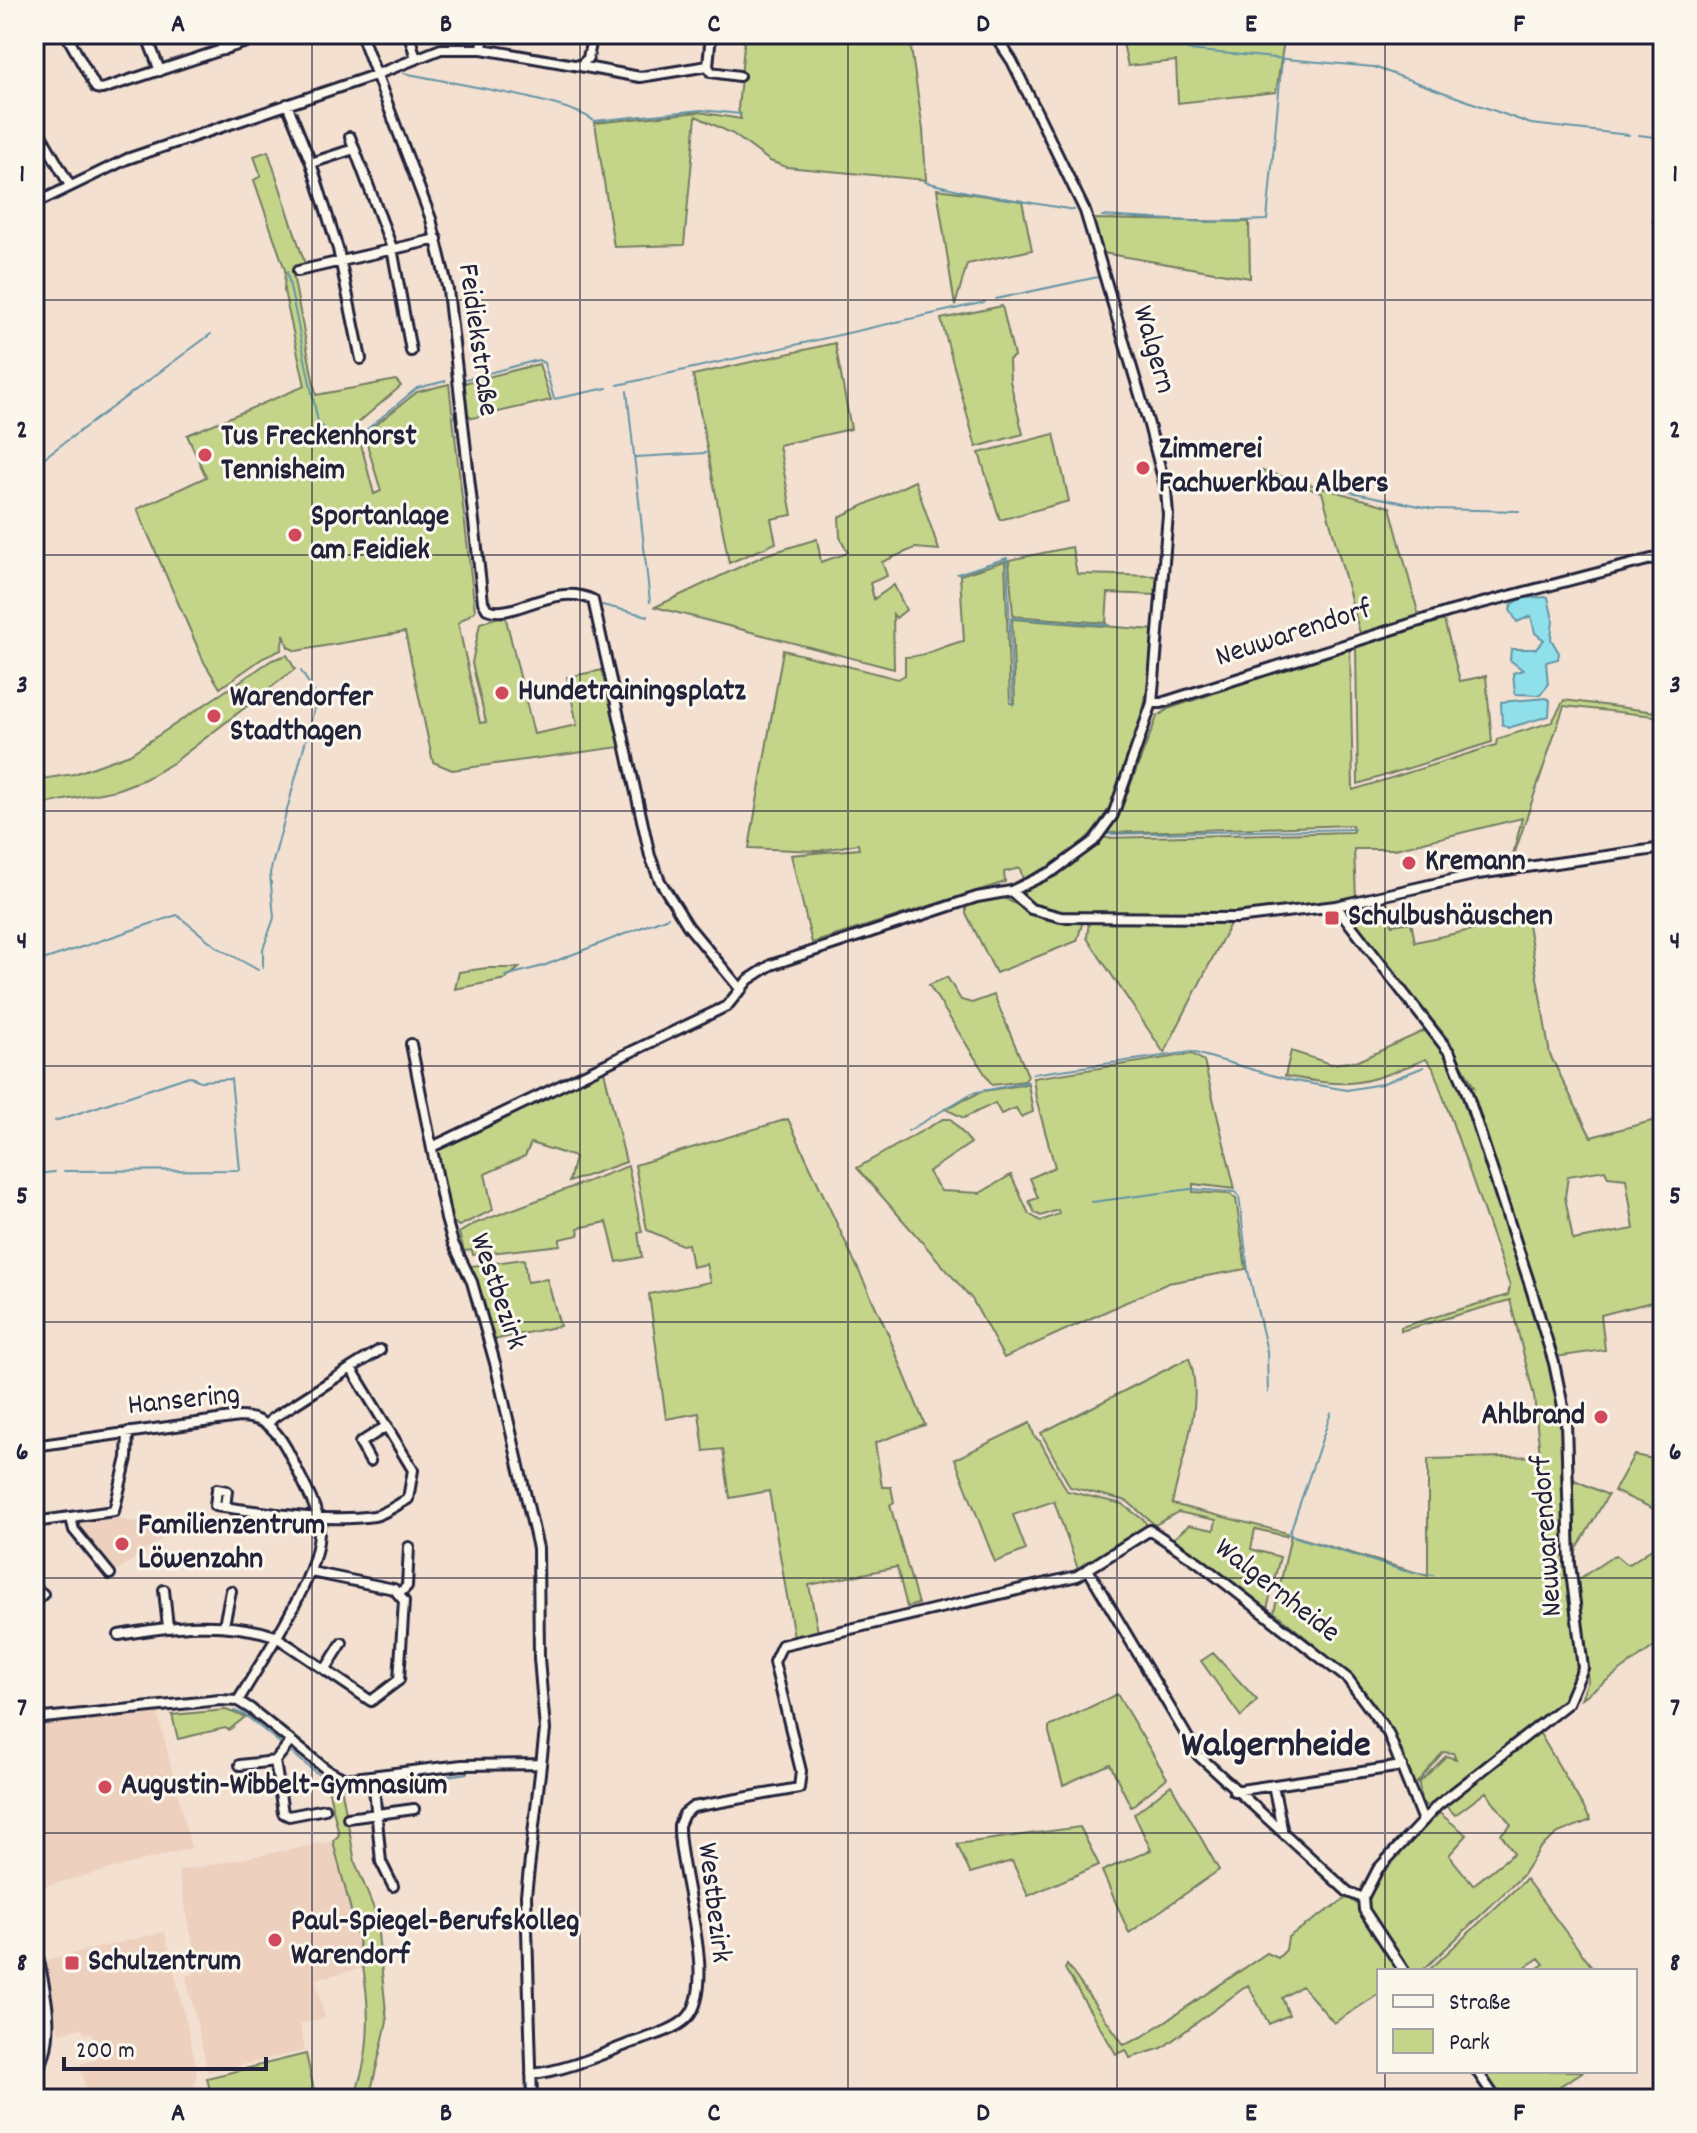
<svg xmlns="http://www.w3.org/2000/svg" width="1697" height="2133" font-family="Dekko,sans-serif">
<style>
.built{fill:#edd0be}
.green{fill:#c4d58a;stroke:#737c62;stroke-width:2;fill-rule:evenodd}
.water{fill:#90e0eb;stroke:#6494a5;stroke-width:2}
.lines{fill:none;stroke-linecap:round;stroke-linejoin:round}
.stream{stroke:#6494a5;stroke-width:2}
.minor-casing{stroke:#22223b;stroke-width:14}
.minor{stroke:#fbf7ec;stroke-width:8}
.grid{fill:none;stroke:#22223b;stroke-width:2;stroke-opacity:0.55}
.poi-dot{fill:#d1495b;stroke:#fbf7ec;stroke-width:3}
.labels{text-anchor:middle;dominant-baseline:central;stroke-width:6;stroke-linejoin:round;paint-order:stroke}
.street-label{font-size:30px;fill:#22223b;stroke:#fbf7ec}
.poi-label{font-size:30px;font-weight:bold;fill:#22223b;stroke:#fbf7ec;text-anchor:start}
.district-label{font-size:38px;font-weight:bold;fill:#22223b;stroke:#fbf7ec}
.neatline{fill:none;stroke:#22223b;stroke-width:3}
.grid-label{font-size:26px;text-anchor:middle;font-weight:bold;fill:#22223b}
</style>
<rect width="100%" height="100%" fill="#f3e0d1"/>
<filter id="ink" filterUnits="userSpaceOnUse"><feTurbulence type="fractalNoise" baseFrequency=".0125" numOctaves="2"/><feDisplacementMap in="SourceGraphic" scale="16" xChannelSelector="R" yChannelSelector="G"/><feConvolveMatrix kernelMatrix="1 2 1 2 8 2 1 2 1" color-interpolation-filters="sRGB"/></filter>
<g filter="url(#ink)">
<!-- built -->
<path class="built" d="M112,1517L133,1522L171,1517L161,1540L113,1573L77,1531L76,1524Z
M158,1713L191,1848L34,1889V1726Z
M333,1841L363,1968L315,1979L325,2018L300,2024L305,2051L208,2072L186,1976L193,1974L197,1964L178,1871Z
M165,1932L197,2069L194,2090L175,2099H88L80,2064L97,2059L91,2033L84,2034L82,2028L59,2033L45,1960Z"/>
<!-- green -->
<path class="green" d="M745,34H909L923,130L926,180L786,167L770,161L733,134L696,116L684,245L614,247L595,123L699,112L741,119L738,109Z
M1094,34H1285L1276,92L1178,103L1176,61L1128,66L1121,34L1093,37Z
M268,151L305,264L294,268L293,275L316,395L396,380L401,386L359,422L357,429L374,494L381,491L364,434L417,392L449,384L475,611L458,623L480,723L486,722L472,663L480,623L505,615L534,734L577,725L567,677L603,670L620,747L452,770L433,762L405,632L296,651L288,647L284,634L281,650L263,658L220,688L204,662L137,509L206,477L187,435L305,386L284,291L285,270L254,180L261,176L254,156Z
M937,189L1022,201L1032,250L967,264L955,306Z
M1091,219L1249,222L1250,278L1103,253Z
M1002,306L1014,356L1009,360L1010,381L1023,434L976,447L941,319Z
M835,343L851,429L779,445L792,515L771,519L776,543L729,563L693,375Z
M539,364L551,400L472,418L468,415L464,383Z
M1054,434L1069,501L1000,520L979,453Z
M1259,470L1390,507L1419,616L1360,633L1322,492L1260,475Z
M915,481L939,550L915,548L882,562L887,576L870,583L874,599L894,585L906,610L896,618L893,614L894,669L655,607L765,555L817,539L821,562L848,553L840,537L839,517Z
M1072,547L1077,574L1158,576L1157,595L1108,593L1106,623L1013,616L1009,560Z
M1005,561L1010,703H1015L1012,619L1154,630C1145,725 1127,844 1023,880L1020,868L1004,872L1005,882L812,943L791,855L859,849L858,844L818,851L749,848L783,650L898,679L905,675V657C926,657 943,645 964,641L960,575Z
M1444,620L1460,681L1486,676L1492,742L1358,784L1356,647Z
M1350,647L1353,790L1496,745L1497,739L1552,722L1564,700L1663,713V717L1564,706L1510,867L1522,818L1395,849H1354L1356,898C1262,918 1162,914 1064,913L1047,910L1025,900L1024,891L1071,866L1103,838L1353,832L1352,825L1107,833L1121,809L1157,717L1168,709Z
M287,655L295,669L173,763L145,779L116,790L34,806V780L74,774L130,754L272,660Z
M1000,896L1044,919L1083,921L1077,941L996,973L966,913V905Z
M1386,897L1392,925L1411,922L1415,942L1527,918L1550,1055L1591,1137L1663,1118V1299L1601,1315L1605,1350L1556,1357L1514,1221L1508,1229L1550,1361L1563,1416L1561,1480L1578,1676L1568,1700L1468,1774L1431,1809L1421,1802L1419,1783L1446,1756L1456,1759L1453,1753L1443,1752L1415,1785C1377,1697 1347,1670 1274,1612L1291,1535L1428,1576V1459L1540,1456L1534,1396L1510,1300L1401,1331V1327L1508,1295L1510,1286L1433,1068L1426,1059C1362,1085 1354,1089 1285,1076L1291,1051L1331,1064L1358,1061L1428,1029L1446,1053L1460,1083L1474,1087L1448,1039L1345,914L1346,907ZM1605,1170L1608,1177L1626,1179L1634,1229L1573,1240L1565,1197L1568,1176Z
M1089,921L1231,922L1164,1053L1087,938Z
M487,968H519L506,979L455,989L459,972Z
M947,977L961,1000L972,1003L994,995L1028,1076L1025,1081L992,1085L929,985Z
M1192,1054L1204,1061L1235,1189L1193,1184V1192L1230,1194L1236,1199L1246,1269L1168,1283L1004,1358L972,1299L857,1168L943,1119H951L971,1143L928,1172L941,1191L980,1193L1011,1175L1029,1214L1041,1221L1059,1214L1058,1210L1041,1216L1035,1213L1029,1201L1038,1198L1030,1178L1055,1167L1036,1099L1033,1078Z
M603,1067L626,1162L569,1182L575,1157L531,1143L525,1156L485,1174L493,1210L459,1226L450,1220L435,1157L439,1146Z
M1028,1084L1033,1112L1021,1117L1016,1108L1001,1114L995,1103L964,1118L945,1109L983,1091Z
M788,1119L886,1329L925,1425L875,1443L882,1487H891L894,1502L890,1505L918,1604L907,1607L897,1567L809,1585L818,1632L794,1637L769,1491L730,1498L723,1449L704,1451L699,1413L666,1419L649,1294L710,1282L706,1264L692,1267L688,1244L682,1245L647,1230L635,1165Z
M628,1166L642,1232L638,1233L642,1257L617,1262L607,1222L578,1228L579,1235L560,1239V1245L473,1255L472,1250L464,1251L459,1233L474,1224Z
M524,1259L527,1282L547,1279L560,1326L493,1340L471,1266Z
M1189,1358C1206,1403 1181,1459 1172,1504L1287,1533L1286,1536L1255,1529L1251,1549L1280,1557L1267,1609L1174,1538L1189,1525L1214,1530L1216,1520L1178,1512L1155,1525L1127,1501L1070,1487L1041,1433Z
M1030,1423L1035,1438L1040,1441L1067,1491L1122,1504L1145,1521L1147,1528L1084,1571L1078,1569L1054,1501L1013,1515L1026,1550L995,1562L955,1459Z
M1634,1455L1663,1461V1513L1614,1491Z
M1568,1477L1608,1495L1575,1552H1573Z
M1663,1541V1640L1581,1699L1588,1681L1576,1581L1615,1555L1626,1564L1631,1563Z
M1213,1653L1257,1700L1241,1717L1201,1661Z
M1117,1694L1167,1778L1131,1807L1110,1764L1063,1785L1049,1732V1727Z
M226,1710L245,1717L229,1730L225,1728L178,1739L172,1715Z
M1539,1732L1591,1820L1558,1833L1540,1848L1522,1876L1422,1971H1411L1368,1909C1367,1870 1412,1838 1438,1812L1467,1835L1449,1855L1473,1885L1514,1853L1501,1834L1511,1825L1486,1792L1455,1815L1444,1804Z
M327,1783L342,1791L355,1862L376,1914L387,2022L369,2099H353C388,2017 353,1924 333,1841L339,1835Z
M1171,1785L1219,1870L1129,1933L1102,1871L1151,1850L1134,1814Z
M1080,1827L1099,1865L1028,1896L1012,1861L970,1873L957,1844Z
M1526,1879L1595,1971H1533L1544,1964L1539,1958L1519,1971H1428Z
M1348,1897L1358,1905L1397,1971H1379V1994L1334,2023L1302,1986L1282,1998L1289,2015L1269,2024L1248,1985L1162,2048L1130,2058L1126,2050L1116,2054L1065,1969L1067,1965L1124,2045L1142,2037L1267,1953L1278,1958L1286,1950L1288,1937Z
M306,2054L316,2099H212L207,2078Z
M1481,2071H1584L1560,2086L1566,2099H1501Z"/>
<!-- water -->
<path class="water" d="M1548,597L1553,620L1551,639L1559,653L1558,659L1546,662L1548,685L1540,695L1515,694L1513,673L1523,670L1510,660L1511,649H1536L1544,640L1535,633L1531,616L1517,622L1510,610L1512,604L1523,598Z
M1546,698L1550,700L1549,716L1508,728L1502,724L1501,702Z"/>
<g class="lines">
<!-- stream -->
<path class="stream" d="M1187,50L1374,67L1531,124L1629,135
M404,73C439,81 573,101 594,121L701,110L741,114
M1639,135L1663,138
M925,182L967,192L1074,210
M1102,216L1207,222L1267,220L1282,59
M287,272L318,422L343,447L356,438
M996,299L1098,277
M466,379L538,360L544,363L554,399L607,388
M618,385L985,302
M627,391L650,602
M365,431L417,388L446,381
M636,457L706,453
M34,465L211,334
M1326,487L1434,509L1519,511
M957,574L1007,558L1013,705
M602,605L648,616
M1012,618L1109,625
M1107,834L1354,829
M34,963L177,915L217,947L258,970
M263,967V949L274,918L270,873L316,702V695L301,671
M505,976L543,966L668,917
M1032,1074L1192,1052L1289,1080L1347,1090L1381,1084L1424,1067
M55,1121L189,1076L200,1081L231,1079L240,1170L64,1171
M34,1127L42,1124
M908,1131L972,1093L1028,1082
M34,1174L55,1172
M1092,1202L1191,1189L1235,1192L1239,1196L1248,1271L1267,1351L1268,1393
M1331,1413L1289,1535L1405,1571L1433,1575
M234,1711L245,1715L280,1743
M292,1753C313,1770 335,1794 365,1789
M381,1786L467,1773"/>
<!-- minor casing -->
<g class="minor-casing">
<path id="minor" d="M66,34L96,88L102,89L271,34
M146,34L160,71
M218,34L224,50
M361,34L431,219L448,290L483,602L487,609C513,621 553,581 593,600L650,856L660,881L688,926L741,990
M409,34L416,59
M482,49L484,34
M580,66L640,77L708,66L711,34
M708,66L711,72L739,76
M287,104L311,163L338,249L361,359
M34,123L69,184
M350,137L392,248L411,351
M311,163L354,149
M34,204L127,159L375,75L441,49H482L580,66L588,58L593,34
M1659,222L1663,224
M298,271L437,239
M1152,703H1161L1448,612L1663,556
M1011,891L1031,909L1061,917L1236,918L1336,906L1478,874L1663,848
M1336,906L1450,1053L1466,1090L1529,1282L1554,1363L1566,1421L1570,1564L1583,1668L1568,1703L1438,1805L1378,1869L1363,1898L1364,1910L1404,1971
M411,1044L446,1219L453,1243L472,1282L495,1363L538,1548L539,1658L545,1730L526,1895L532,2099
M434,1146L727,1006L748,980L771,965L977,897L1011,891L1053,871L1094,841L1113,815L1152,703L1168,515L1166,490L1149,425L1085,211L1012,61L994,34
M351,1368L380,1350
M34,1446L239,1417C268,1417 280,1434 292,1459C300,1477 311,1495 317,1514C332,1563 262,1658 238,1701
M370,1461L360,1443L387,1426
M225,1507L227,1491L217,1489L215,1506C266,1512 323,1523 374,1516C385,1514 398,1504 408,1499L413,1470L351,1368L273,1418L268,1424
M71,1518L74,1530L110,1574
M34,1522L114,1511L127,1458L128,1432
M1089,1571L1198,1755L1348,1892L1363,1898
M34,1587L43,1594L34,1602
M164,1590L168,1627
M400,1593L407,1586L409,1547
M224,1625L231,1591
M119,1635C171,1626 224,1619 275,1636L371,1701L399,1680L404,1601L394,1589L311,1572
M325,1670L342,1643
M34,1719L220,1700L238,1701L251,1709L327,1770L345,1779L462,1765L541,1764
M291,1741L275,1761L283,1813L289,1816L325,1809
M240,1765L275,1761
M373,1777L381,1862L393,1886
M1273,1785L1282,1828
M1234,1791L1402,1766
M348,1818L414,1809
M34,1938C42,1980 62,2038 34,2076
M1477,2071L1496,2099
M531,2074C565,2071 600,2055 631,2043C648,2037 674,2031 687,2018C720,1984 677,1869 679,1825L684,1814L693,1807L799,1788L801,1771L774,1662L782,1645L1077,1576L1150,1530L1198,1562L1348,1679L1388,1733L1423,1821"/>
</g>
<!-- minor -->
<use href="#minor" class="minor"/>
</g>
</g>
<!-- grid -->
<path class="grid" d="M312,34V2099M580,34V2099M848,34V2099M1117,34V2099M1385,34V1971M34,300H1663M34,555H1663M34,811H1663M34,1066H1663M34,1322H1663M34,1578H1663M34,1833H1663M1385,2071V2099"/>
<!-- markers -->
<g class="poi-dot">
<circle cx="205" cy="455" r="8"/>
<circle cx="1143" cy="468" r="8"/>
<circle cx="295" cy="535" r="8"/>
<circle cx="502" cy="693" r="8"/>
<circle cx="214" cy="716" r="8"/>
<circle cx="1409" cy="863" r="8"/>
<rect x="1324" y="910" width="16" height="16" rx="4"/>
<circle cx="1601" cy="1417" r="8"/>
<circle cx="122" cy="1544" r="8"/>
<circle cx="105" cy="1787" r="8"/>
<circle cx="275" cy="1940" r="8"/>
<rect x="64" y="1955" width="16" height="16" rx="4"/>
</g>
<g class="labels">
<!-- street labels -->
<g class="street-label">
<text transform="translate(476 340) rotate(82)">Feidiekstraße</text>
<text transform="translate(1152 350) rotate(74)">Walgern</text>
<text transform="translate(1294 635) rotate(-18)">Neuwarendorf</text>
<text transform="translate(496 1292) rotate(71)">Westbezirk</text>
<text transform="translate(184 1402) rotate(-6)">Hansering</text>
<text transform="translate(1549 1536) rotate(-94)">Neuwarendorf</text>
<text transform="translate(1276 1592) rotate(38)">Walgernheide</text>
<text transform="translate(712 1903) rotate(83)">Westbezirk</text>
</g>
<!-- poi labels -->
<g class="poi-label">
<text x="221" y="438">Tus Freckenhorst<tspan x="221" dy="34">Tennisheim</tspan></text>
<text x="1159" y="451">Zimmerei<tspan x="1159" dy="34">Fachwerkbau Albers</tspan></text>
<text x="311" y="518">Sportanlage<tspan x="311" dy="34">am Feidiek</tspan></text>
<text x="518" y="693">Hundetrainingsplatz</text>
<text x="230" y="699">Warendorfer<tspan x="230" dy="34">Stadthagen</tspan></text>
<text x="1425" y="863">Kremann</text>
<text x="1348" y="918">Schulbushäuschen</text>
<text x="1585" y="1417" text-anchor="end">Ahlbrand</text>
<text x="138" y="1527">Familienzentrum<tspan x="138" dy="34">Löwenzahn</tspan></text>
<text x="121" y="1787">Augustin-Wibbelt-Gymnasium</text>
<text x="291" y="1923">Paul-Spiegel-Berufskolleg<tspan x="291" dy="34">Warendorf</tspan></text>
<text x="88" y="1963">Schulzentrum</text>
</g>
<!-- district labels -->
<g class="district-label">
<text x="1276" y="1747">Walgernheide</text>
</g>
</g>
<!-- margin -->
<rect width="1697" height="2133" fill="none" stroke="#fbf7ec" stroke-width="88"/>
<!-- legend -->
<rect x="1377" y="1969" width="260" height="104" fill="#fbf7ec" stroke="#a4a2a5" stroke-width="2"/>
<rect x="1393" y="1995" width="40" height="12" fill="#fbf7ec" stroke="#a4a2a5" stroke-width="2"/>
<text x="1449" y="2009" font-size="24" fill="#22223b">Straße</text>
<rect x="1393" y="2029" width="40" height="24" fill="#c4d58a" stroke="#a4a2a5" stroke-width="2"/>
<text x="1449" y="2049" font-size="24" fill="#22223b">Park</text>
<!-- scale -->
<path d="M64 2057v12h202v-12" fill="none" stroke="#22223b" stroke-width="4"/>
<text x="76" y="2057" font-size="24" fill="#22223b" stroke="#fbf7ec" stroke-width="6" paint-order="stroke">200 m</text>
<rect x="44" y="44" width="1609" height="2045" class="neatline"/>
<g class="grid-label">
<text x="178" y="31">A</text>
<text x="446" y="31">B</text>
<text x="714" y="31">C</text>
<text x="983" y="31">D</text>
<text x="1251" y="31">E</text>
<text x="1519" y="31">F</text>
<text x="22" y="181">1</text>
<text x="1675" y="181">1</text>
<text x="22" y="437">2</text>
<text x="1675" y="437">2</text>
<text x="22" y="692">3</text>
<text x="1675" y="692">3</text>
<text x="22" y="948">4</text>
<text x="1675" y="948">4</text>
<text x="22" y="1203">5</text>
<text x="1675" y="1203">5</text>
<text x="22" y="1459">6</text>
<text x="1675" y="1459">6</text>
<text x="22" y="1715">7</text>
<text x="1675" y="1715">7</text>
<text x="22" y="1970">8</text>
<text x="1675" y="1970">8</text>
<text x="178" y="2120">A</text>
<text x="446" y="2120">B</text>
<text x="714" y="2120">C</text>
<text x="983" y="2120">D</text>
<text x="1251" y="2120">E</text>
<text x="1519" y="2120">F</text>
</g>
</svg>
